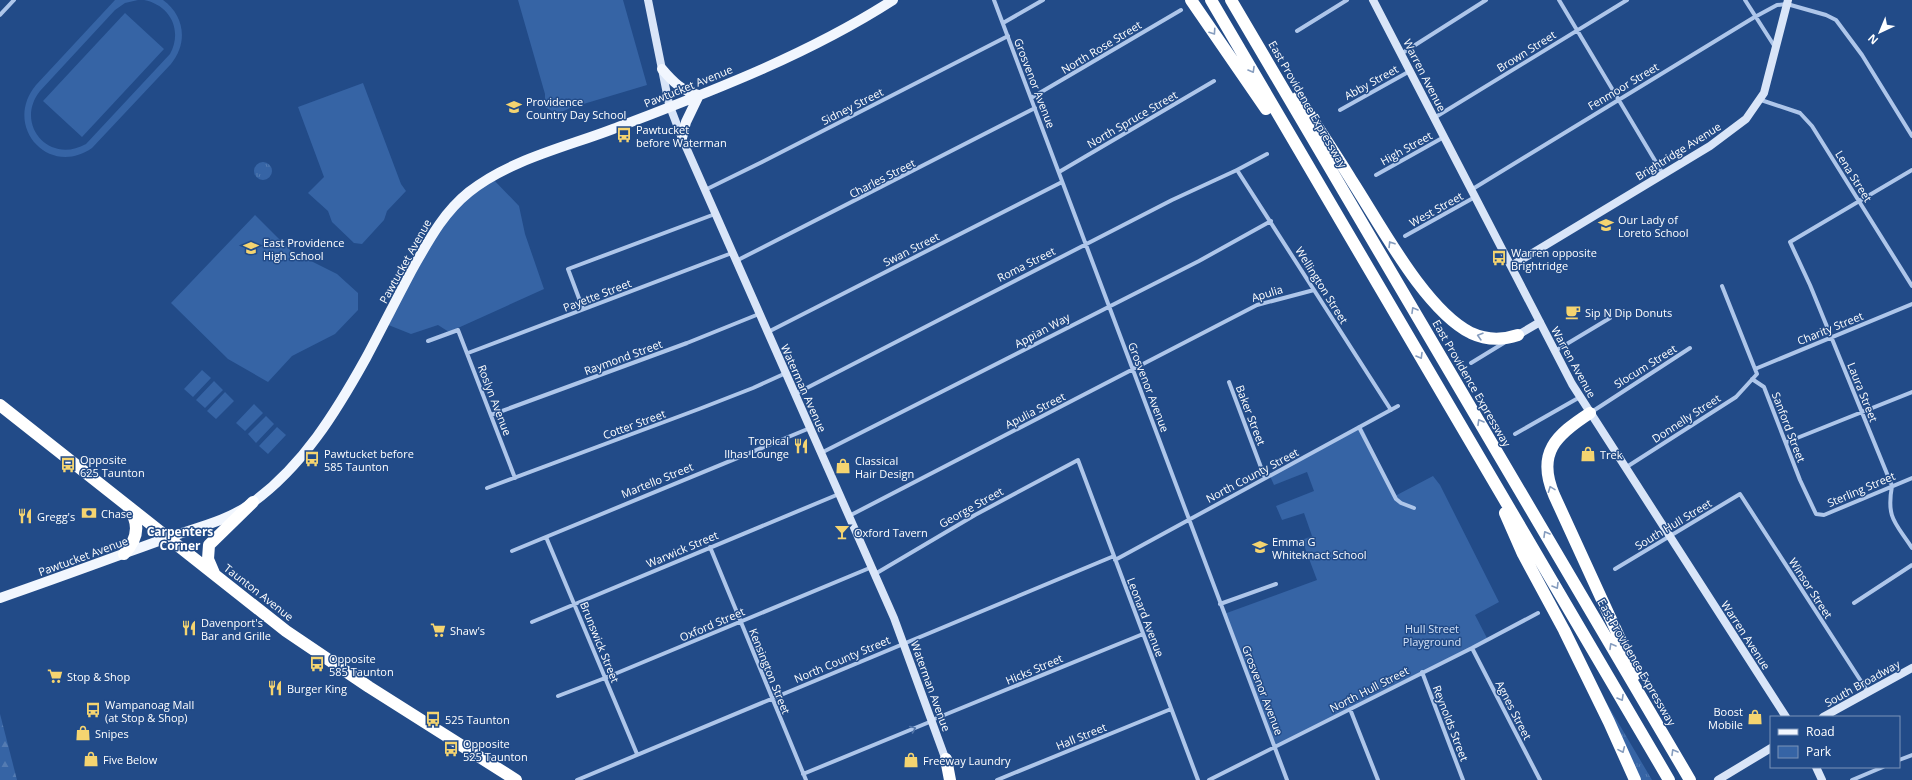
<svg xmlns="http://www.w3.org/2000/svg" width="1912" height="780" font-family="'Open Sans',sans-serif">
<style>
.grass{fill:url(#grass-tufts)}
.forest{fill:url(#forest-firs)}
.park{fill:#3664a5}
.lines{fill:none;stroke-linecap:round;stroke-linejoin:round}
.street{stroke:#aec6ea;stroke-width:4}
.secondary{stroke:#d9e5f8;stroke-width:8}
.primary{stroke:#f1f6fe;stroke-width:10}
.highway{stroke:#fff;stroke-width:12}
.oneway{stroke:#859cbe}
.oneway2{stroke:#5376aa}
.labels{text-anchor:middle;dominant-baseline:central;stroke-width:3;stroke-linejoin:round;paint-order:stroke}
.street-label{font-size:11px;fill:#fff;stroke:#224b88}
.poi-label{font-size:11px;fill:#fff;stroke:#224b88;text-anchor:start}
.park-label{font-size:11px;fill:#d2e1f7;stroke:#224b88}
.neighbourhood-label{font-size:12px;font-weight:bold;fill:#fff;stroke:#224b88}
</style>
<defs>
<pattern id="grass-tufts" width="24" height="20" patternUnits="userSpaceOnUse"><rect width="24" height="20" fill="#3664a5"/><path d="M3 7l-1-3M5 7V3M7 7l1-3M15 17l-1-3M17 17v-4M19 17l1-3" fill="none" stroke="#547bb2"/></pattern>
<pattern id="forest-firs" width="22" height="20" patternUnits="userSpaceOnUse"><rect width="22" height="20" fill="#3664a5"/><path d="M5 1l3.5 6h-7zM16 11l3.5 6h-7z" fill="#547bb2"/></pattern>
</defs>
<rect width="100%" height="100%" fill="#224b88"/>
<!-- grass -->
<path class="grass" d="M254 171a9 9 0 1 1 18 0a9 9 0 1 1-18 0Z
M1606,702L1652,780H1639L1604,704Z"/>
<!-- forest -->
<path class="forest" d="M0,714L17,780H0Z"/>
<!-- park -->
<path class="park" d="M115,0H138L125,3L115,10L40,91C14,124 49,165 86,144L170,54C183,30 170,5 144,0H163C185,16 188,43 171,64L92,148C49,178 2,126 36,85Z
M518,0H623L647,85L570,108L557,114L545,107V94Z
M125,13L164,49L82,137L43,101Z
M363,83L401,184L406,191L387,211L384,220L362,244L354,243L332,222L328,211L308,193L324,177L298,107Z
M491,177L519,206L525,234L544,289L449,332L438,325L411,334L381,322L440,221Z
M255,215L291,251L337,274L358,293V310L335,334L292,356L268,382L228,359L171,303Z
M202,370L211,378L193,397L184,389Z
M214,381L223,390L205,408L196,400Z
M225,392L234,401L216,419L207,411Z
M254,404L263,413L245,431L236,423Z
M266,416L274,424L256,443L248,434Z
M277,427L286,435L268,454L259,446Z
M1362,427L1395,496L1433,476L1440,485L1499,602L1475,615L1488,640L1275,746L1224,614L1317,580L1302,540L1312,536L1304,513L1282,520L1276,506L1314,491L1307,472L1274,485L1270,476Z"/>
<g class="lines">
<!-- street -->
<path class="street" d="M994,0L1287,780
M1559,0L1663,174
M1745,0L1775,47
M0,15L14,0
M1003,23L1043,0
M1297,31L1347,0
M1401,54L1486,0
M1031,98L1181,10
M1761,100L1800,113L1812,126L1912,286
M1340,110L1410,71
M1434,118L1627,0
M1237,170L1391,410
M1912,170L1790,242L1810,285L1892,486C1886,519 1896,523 1912,548
M1059,172L1214,81
M1376,175L1444,137
M705,190L764,161L1008,36
M1471,190L1753,18L1777,5L1787,4L1826,15L1836,20L1862,55L1912,136
M1405,236L1475,197
M736,261L1035,108
M583,309L568,269L715,214
M768,332L1062,182
M428,341L458,330L515,478
M1555,351L1610,318
M468,353L732,253
M1471,363L1507,341
M1755,369L1912,304
M1752,379L1764,387L1800,480L1816,514L1824,515L1912,478
M1229,382L1265,478
M795,394L1172,200L1237,170L1267,154
M1590,413L1690,348
M491,415L687,343L759,314
M1359,427L1396,499L1401,503L1414,508
M1515,434L1580,397
M1787,442L1912,392
M821,453L1199,261L1271,221
M1625,468L1736,397L1757,374L1722,286
M487,488L699,409L753,388L786,373
M849,516L1257,305L1314,290
M546,537L637,754
M710,547L806,780
M512,551L810,428
M1115,560L1398,406
M1615,569L1740,494L1868,692
M875,574L975,515L1078,460L1198,780
M1854,603L1912,565
M1220,604L1276,584
M532,622L839,494
M1472,648L1540,780
M1422,672L1463,780
M558,696L605,678L872,567
M1350,709L1378,780
M932,720L1143,634
M1899,760L1912,755
M803,774L932,721
M577,780L1114,556
M997,780L1171,709
M1209,780L1472,648L1538,613
M1852,780L1883,767"/>
<!-- secondary -->
<path class="secondary" d="M648,0L669,104L682,138L894,618L947,763
M1373,0L1572,384L1786,717
M1511,266L1710,146L1746,119L1764,93L1788,0
M1518,335L1540,322
M1823,717L1912,668
M1816,767L1822,780
M1718,780L1771,748"/>
<!-- primary -->
<path class="primary" d="M662,69C673,82 682,91 699,95L686,122L682,138
M0,598C55,579 109,559 164,539C194,528 226,522 252,503C303,466 336,412 366,358C382,328 397,298 413,268C429,240 443,213 469,192C509,160 566,147 613,129C709,92 806,56 893,0"/>
<!-- highway -->
<path class="highway" d="M1191,0L1266,109
M1211,0L1669,780
M1231,0L1690,780
M1298,97C1316,125 1335,153 1352,181C1380,224 1425,310 1471,333C1486,340 1503,340 1518,335
M0,405L286,631L369,687L516,780
M1590,413C1556,435 1536,453 1554,495L1636,674
M1505,513L1523,554L1564,630L1609,722L1635,780
M124,554C137,540 141,525 129,509
M214,573L208,559L209,545L253,502
M946,759L950,780"/>
</g>
<!-- one-way arrows -->
<defs><path id="oneway-chevron" d="M-2-3.5L2.5 0L-2 3.5" fill="none" stroke-width="1.6" stroke-linecap="round" stroke-linejoin="round"/></defs>
<g class="oneway">
<use href="#oneway-chevron" transform="translate(1213 32) rotate(56)"/>
<use href="#oneway-chevron" transform="translate(1252 70) rotate(60)"/>
<use href="#oneway-chevron" transform="translate(1391 244) rotate(-122)"/>
<use href="#oneway-chevron" transform="translate(1414 310) rotate(-120)"/>
<use href="#oneway-chevron" transform="translate(1480 336) rotate(-164)"/>
<use href="#oneway-chevron" transform="translate(1420 356) rotate(59)"/>
<use href="#oneway-chevron" transform="translate(1480 422) rotate(-120)"/>
<use href="#oneway-chevron" transform="translate(1551 489) rotate(-111)"/>
<use href="#oneway-chevron" transform="translate(1546 534) rotate(-120)"/>
<use href="#oneway-chevron" transform="translate(1556 586) rotate(59)"/>
<use href="#oneway-chevron" transform="translate(1612 646) rotate(-120)"/>
<use href="#oneway-chevron" transform="translate(1621 698) rotate(60)"/>
<use href="#oneway-chevron" transform="translate(1622 750) rotate(66)"/>
<use href="#oneway-chevron" transform="translate(1674 752) rotate(-120)"/>
</g>
<use class="oneway2" href="#oneway-chevron" transform="translate(913 729) rotate(-22)"/>
<!-- icons -->
<defs>
<g id="school-bare" transform="scale(1.2)"><path d="M0-5L7-2L0 1L-7-2ZM-4 1L0 2.5L4 1V4Q0 6-4 4Z" fill="#f5d470" stroke="#224b88" stroke-width="2.5" paint-order="stroke"/></g>
<g id="bus-bare" transform="scale(1.2)"><path d="M-5-6H5V4H4V6H2V4H-2V6H-4V4H-5ZM-3.5-4V0h7V-4ZM-3.5 1.2v1.5H-2V1.2ZM2 1.2v1.5H3.5V1.2Z" fill="#f5d470" stroke="#224b88" stroke-width="2.5" paint-order="stroke"/></g>
<g id="cafe-bare" transform="scale(1.2)"><path d="M-5.5-4.5H6V0H3Q3 3.5 0 3.5H-2.5Q-5.5 3.5-5.5 0ZM3-3.2v2h1.7v-2ZM-6 4.5H4V6H-6Z" fill="#f5d470" stroke="#224b88" stroke-width="2.5" paint-order="stroke"/></g>
<g id="restaurant-bare" transform="scale(1.2)"><path d="M-5-6h1v4h1v-4h1v4h1v-4h1v5L-1.5 .5V6h-2V.5L-5-1ZM5-6V6H3V1.5H1.5Q1.5-4 5-6Z" fill="#f5d470" stroke="#224b88" stroke-width="2.5" paint-order="stroke"/></g>
<g id="shop-bare" transform="scale(1.2)"><path d="M-5-2.5h2.3a2.7 3.5 0 0 1 5.4 0H5L5.5 6h-11ZM-1.5-2.5h3a1.5 2.3 0 0 0-3 0Z" fill="#f5d470" stroke="#224b88" stroke-width="2.5" paint-order="stroke"/></g>
<g id="bank-bare" transform="scale(1.2)"><path d="M-6-4H6V4H-6ZM0-2.3a2.3 2.3 0 1 0 0 4.6a2.3 2.3 0 1 0 0-4.6Z" fill="#f5d470" stroke="#224b88" stroke-width="2.5" paint-order="stroke"/></g>
<g id="bar-bare" transform="scale(1.2)"><path d="M-6-5H6L.8 .8V4.5H3.5V6h-7V4.5H-.8V.8Z" fill="#f5d470" stroke="#224b88" stroke-width="2.5" paint-order="stroke"/></g>
<g id="supermarket-bare" transform="scale(1.2)"><path d="M-6-5.5h2.5l.6 2H6L4.5 2H-2.5L-4.4-4H-6ZM-1.5 3.2a1.3 1.3 0 1 0 .1 0ZM3 3.2a1.3 1.3 0 1 0 .1 0Z" fill="#f5d470" stroke="#224b88" stroke-width="2.5" paint-order="stroke"/></g>
</defs>
<g fill-rule="evenodd">
<use href="#school-bare" x="514" y="107"/>
<use href="#bus-bare" x="624" y="135"/>
<use href="#school-bare" x="1606" y="225"/>
<use href="#school-bare" x="251" y="248"/>
<use href="#bus-bare" x="1499" y="258"/>
<use href="#cafe-bare" x="1573" y="312"/>
<use href="#restaurant-bare" x="801" y="446"/>
<use href="#shop-bare" x="1588" y="454"/>
<use href="#bus-bare" x="312" y="459"/>
<use href="#bus-bare" x="68" y="465"/>
<use href="#shop-bare" x="843" y="466"/>
<use href="#bank-bare" x="89" y="513"/>
<use href="#restaurant-bare" x="25" y="516"/>
<use href="#bar-bare" x="842" y="532"/>
<use href="#school-bare" x="1260" y="547"/>
<use href="#restaurant-bare" x="189" y="628"/>
<use href="#supermarket-bare" x="438" y="630"/>
<use href="#bus-bare" x="317" y="664"/>
<use href="#supermarket-bare" x="55" y="676"/>
<use href="#restaurant-bare" x="275" y="688"/>
<use href="#bus-bare" x="93" y="710"/>
<use href="#shop-bare" x="1755" y="717"/>
<use href="#bus-bare" x="433" y="719"/>
<use href="#shop-bare" x="83" y="733"/>
<use href="#bus-bare" x="451" y="749"/>
<use href="#shop-bare" x="91" y="759"/>
<use href="#shop-bare" x="911" y="760"/>
</g>
<g class="labels">
<!-- street labels -->
<g class="street-label">
<text transform="translate(1101 47) rotate(-31)">North Rose Street</text>
<text transform="translate(1526 51) rotate(-32)">Brown Street</text>
<text transform="translate(1425 75) rotate(63)">Warren Avenue</text>
<text transform="translate(1371 82) rotate(-29)">Abby Street</text>
<text transform="translate(1035 83) rotate(69)">Grosvenor Avenue</text>
<text transform="translate(688 86) rotate(-22)">Pawtucket Avenue</text>
<text transform="translate(1623 86) rotate(-31)">Fenmoor Street</text>
<text transform="translate(1308 104) rotate(60)">East Providence Expressway</text>
<text transform="translate(852 106) rotate(-27)">Sidney Street</text>
<text transform="translate(1132 119) rotate(-30)">North Spruce Street</text>
<text transform="translate(1406 148) rotate(-29)">High Street</text>
<text transform="translate(1678 151) rotate(-32)">Brightridge Avenue</text>
<text transform="translate(1854 176) rotate(58)">Lena Street</text>
<text transform="translate(882 178) rotate(-27)">Charles Street</text>
<text transform="translate(1436 209) rotate(-29)">West Street</text>
<text transform="translate(911 249) rotate(-27)">Swan Street</text>
<text transform="translate(405 261) rotate(-61)">Pawtucket Avenue</text>
<text transform="translate(1026 264) rotate(-27)">Roma Street</text>
<text transform="translate(1322 285) rotate(58)">Wellington Street</text>
<text transform="translate(1267 293) rotate(-17)">Apulia</text>
<text transform="translate(597 295) rotate(-21)">Payette Street</text>
<text transform="translate(1830 328) rotate(-22)">Charity Street</text>
<text transform="translate(1042 330) rotate(-28)">Appian Way</text>
<text transform="translate(623 357) rotate(-20)">Raymond Street</text>
<text transform="translate(1574 362) rotate(61)">Warren Avenue</text>
<text transform="translate(1645 366) rotate(-32)">Slocum Street</text>
<text transform="translate(1472 383) rotate(60)">East Providence Expressway</text>
<text transform="translate(1149 387) rotate(69)">Grosvenor Avenue</text>
<text transform="translate(804 388) rotate(66)">Waterman Avenue</text>
<text transform="translate(1863 392) rotate(68)">Laura Street</text>
<text transform="translate(495 400) rotate(69)">Roslyn Avenue</text>
<text transform="translate(1035 410) rotate(-27)">Apulia Street</text>
<text transform="translate(1251 415) rotate(69)">Baker Street</text>
<text transform="translate(1686 418) rotate(-33)">Donnelly Street</text>
<text transform="translate(634 424) rotate(-20)">Cotter Street</text>
<text transform="translate(1789 427) rotate(69)">Sanford Street</text>
<text transform="translate(1252 475) rotate(-28)">North County Street</text>
<text transform="translate(657 480) rotate(-22)">Martello Street</text>
<text transform="translate(1861 489) rotate(-23)">Sterling Street</text>
<text transform="translate(971 507) rotate(-29)">George Street</text>
<text transform="translate(1673 524) rotate(-31)">South Hull Street</text>
<text transform="translate(682 549) rotate(-23)">Warwick Street</text>
<text transform="translate(83 556) rotate(-20)">Pawtucket Avenue</text>
<text transform="translate(1811 588) rotate(57)">Winsor Street</text>
<text transform="translate(259 592) rotate(38)">Taunton Avenue</text>
<text transform="translate(1146 617) rotate(69)">Leonard Avenue</text>
<text transform="translate(712 624) rotate(-23)">Oxford Street</text>
<text transform="translate(1746 635) rotate(57)">Warren Avenue</text>
<text transform="translate(600 642) rotate(68)">Brunswick Street</text>
<text transform="translate(842 659) rotate(-23)">North County Street</text>
<text transform="translate(1637 662) rotate(60)">East Providence Expressway</text>
<text transform="translate(1034 669) rotate(-23)">Hicks Street</text>
<text transform="translate(770 671) rotate(68)">Kensington Street</text>
<text transform="translate(1862 683) rotate(-29)">South Broadway</text>
<text transform="translate(931 686) rotate(70)">Waterman Avenue</text>
<text transform="translate(1369 689) rotate(-27)">North Hull Street</text>
<text transform="translate(1263 690) rotate(69)">Grosvenor Avenue</text>
<text transform="translate(1514 710) rotate(63)">Agnes Street</text>
<text transform="translate(1451 723) rotate(69)">Reynolds Street</text>
<text transform="translate(1081 736) rotate(-22)">Hall Street</text>
</g>
<!-- poi labels -->
<g class="poi-label">
<text x="526" y="101">Providence<tspan x="526" dy="13">Country Day School</tspan></text>
<text x="636" y="129">Pawtucket<tspan x="636" dy="13">before Waterman</tspan></text>
<text x="1618" y="219">Our Lady of<tspan x="1618" dy="13">Loreto School</tspan></text>
<text x="263" y="242">East Providence<tspan x="263" dy="13">High School</tspan></text>
<text x="1511" y="252">Warren opposite<tspan x="1511" dy="13">Brightridge</tspan></text>
<text x="1585" y="312">Sip N Dip Donuts</text>
<text x="789" y="440" text-anchor="end">Tropical<tspan x="789" dy="13">Ilhas Lounge</tspan></text>
<text x="324" y="453">Pawtucket before<tspan x="324" dy="13">585 Taunton</tspan></text>
<text x="1600" y="454">Trek</text>
<text x="80" y="459">Opposite<tspan x="80" dy="13">625 Taunton</tspan></text>
<text x="855" y="460">Classical<tspan x="855" dy="13">Hair Design</tspan></text>
<text x="101" y="513">Chase</text>
<text x="37" y="516">Gregg's</text>
<text x="854" y="532">Oxford Tavern</text>
<text x="1272" y="541">Emma G<tspan x="1272" dy="13">Whiteknact School</tspan></text>
<text x="201" y="622">Davenport's<tspan x="201" dy="13">Bar and Grille</tspan></text>
<text x="450" y="630">Shaw's</text>
<text x="329" y="658">Opposite<tspan x="329" dy="13">585 Taunton</tspan></text>
<text x="67" y="676">Stop &amp; Shop</text>
<text x="287" y="688">Burger King</text>
<text x="105" y="704">Wampanoag Mall<tspan x="105" dy="13">(at Stop &amp; Shop)</tspan></text>
<text x="1743" y="711" text-anchor="end">Boost<tspan x="1743" dy="13">Mobile</tspan></text>
<text x="445" y="719">525 Taunton</text>
<text x="95" y="733">Snipes</text>
<text x="463" y="743">Opposite<tspan x="463" dy="13">525 Taunton</tspan></text>
<text x="103" y="759">Five Below</text>
<text x="923" y="760">Freeway Laundry</text>
</g>
<!-- park labels -->
<g class="park-label">
<text x="1432" y="628">Hull Street<tspan x="1432" dy="13">Playground</tspan></text>
</g>
<!-- neighbourhood labels -->
<g class="neighbourhood-label">
<text x="180" y="531">Carpenters<tspan x="180" dy="14">Corner</tspan></text>
</g>
</g>
<!-- legend -->
<rect x="1770" y="716" width="130" height="52" fill="#224b88" stroke="#7a93b8"/>
<rect x="1778" y="729" width="20" height="6" fill="#f1f6fe" stroke="#7a93b8"/>
<text x="1806" y="736" font-size="12" fill="#ffffff">Road</text>
<rect x="1778" y="746" width="20" height="12" fill="#3664a5" stroke="#7a93b8"/>
<text x="1806" y="756" font-size="12" fill="#ffffff">Park</text>
<!-- north arrow -->
<g transform="translate(1880 32) rotate(224)" stroke="#224b88" stroke-width="3" paint-order="stroke">
<path d="M0-3L7 15L0 10L-7 15Z" fill="#ffffff"/>
<text y="-6" font-size="11" font-weight="bold" text-anchor="middle" fill="#ffffff">N</text>
</g>
</svg>
